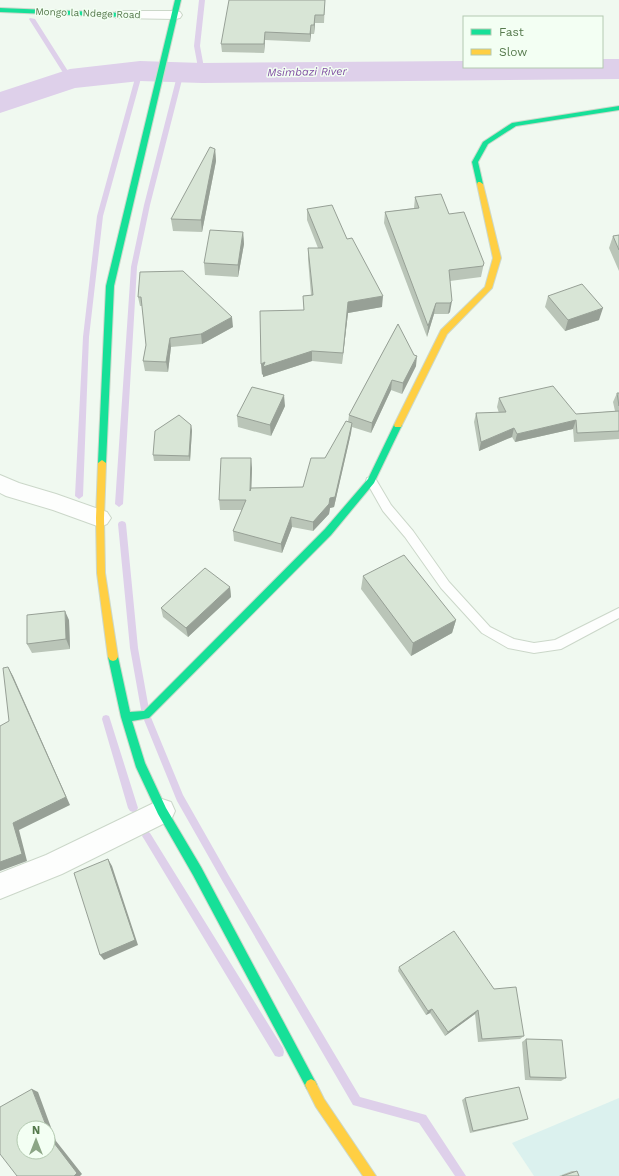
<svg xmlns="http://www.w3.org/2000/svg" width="619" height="1176" font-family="'Work Sans',sans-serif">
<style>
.green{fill:#dbf1ee}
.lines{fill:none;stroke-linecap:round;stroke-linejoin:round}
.stream{fill:#ded0ea;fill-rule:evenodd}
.river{fill:#ded0ea;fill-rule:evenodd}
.lane-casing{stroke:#cbd7c9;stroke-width:2}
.street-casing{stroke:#cbd7c9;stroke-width:2}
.fast-casing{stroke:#ccd8ca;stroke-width:2}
.slow-casing{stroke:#ccd8ca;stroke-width:2}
.lane{fill:#fdfefd;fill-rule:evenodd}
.street{fill:#fdfefd;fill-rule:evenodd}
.fast{fill:#16e098;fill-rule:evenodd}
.slow{fill:#ffcf43;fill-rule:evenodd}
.wall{fill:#bac5b8}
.shaded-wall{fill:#97a096}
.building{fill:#d8e5d6;stroke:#97a096}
.labels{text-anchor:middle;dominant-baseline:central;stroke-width:3;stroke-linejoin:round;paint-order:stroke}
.far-street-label{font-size:10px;fill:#567a4d;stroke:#f3fff3}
.far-water-label{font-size:11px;font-style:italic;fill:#814fa3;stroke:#f3fff3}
</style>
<rect width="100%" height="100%" fill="#f0f9f0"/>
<!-- green -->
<path class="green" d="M619,1098V1176H534L512,1143Z"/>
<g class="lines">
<!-- stream -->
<path class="stream" d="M199,0H205L200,46L205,73L202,75L199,73L194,46Z
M30,18L35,19L73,79L72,80L67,79L29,19Z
M140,69L143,71L103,216L89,337L83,496L79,499L75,496L83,337L97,216L137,71Z
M181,70L184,72L150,205L137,267L123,504L119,507L115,504L131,267L144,205L178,72Z
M122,521L125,522L126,524L138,648L150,715L183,795L229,876L360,1097L426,1115L466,1176H455L419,1123L353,1105L223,882L177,801L142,715L130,648L118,524L119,522Z
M106,715L109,716L110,719L138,808L136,811L133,812L130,811L128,808L102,719L103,716Z
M147,831L150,833L283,1048L284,1052L283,1056L279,1057L275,1056L144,839L142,836L144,833Z"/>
<!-- river -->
<path class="river" d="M602,59H619V79L202,83L140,81L75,88L0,113V92L70,69L140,61L202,63L464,61V67H602Z"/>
<!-- lane casing -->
<g class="lane-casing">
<path id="lane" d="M371,477L375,478L391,505L413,531L449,582L490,627L514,639L534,643L555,640L619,608V618L561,649L534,653L508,648L482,633L441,588L405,537L383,511L366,481L367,478Z"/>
</g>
<!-- street casing -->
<g class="street-casing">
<path id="street" d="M121,11H175L180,12L182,15L180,18L175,19L116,18L114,15L116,12Z
M0,475L19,483L56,494L107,512L111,518L107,524L100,527L53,510L6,496L0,493Z
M162,799L171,802L175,811L171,820L62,874L0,899V873L46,855Z"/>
</g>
<!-- fast casing -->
<g class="fast-casing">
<path id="fast" d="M175,0H181L114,286L106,463L102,466L98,463L106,286Z
M0,8L121,13L124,15L121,17L0,12Z
M619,106V110L516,126L488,144L478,162L483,184L480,186L477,184L472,162L483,142L512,123Z
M398,422L402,425L374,483L331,535L149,718L132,721L145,763L166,808L201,867L315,1081L317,1085L315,1089L311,1091L307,1089L193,875L158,814L136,767L121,717L108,657L110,654L113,653L116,654L118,657L130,712L144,711L325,529L368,479L394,425Z"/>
</g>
<!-- slow casing -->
<g class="slow-casing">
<path id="slow" d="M478,182H480L483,184L501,258L492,288L447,334L401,427H395L394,425L441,330L485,287L493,258L477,184Z
M102,460L106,463L104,518L105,573L118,657L116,660L113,661L110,660L108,657L97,573L96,518L98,463Z
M311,1079L315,1081L324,1099L376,1176H363L316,1107L305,1085L307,1081Z"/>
</g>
<!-- lane -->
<use href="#lane" class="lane"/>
<!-- street -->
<use href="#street" class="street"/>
<!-- fast -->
<use href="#fast" class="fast"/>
<!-- slow -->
<use href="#slow" class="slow"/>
</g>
<!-- wall -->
<path class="wall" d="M325,0L324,23H315L314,34H311L310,42L265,40L264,53L222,52L221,44Z
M215,149L216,161L202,232L173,231L171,219Z
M415,197L449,214L484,263L481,277L450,281V312L448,314H434L427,337L384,223L385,212L414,208Z
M307,209L347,239L382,307L348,313L342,364L312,361L263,377V374L262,375L304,310L303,296L311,295L308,259V248H318L307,220Z
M243,232L244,244L238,277L205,275L204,263Z
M619,235V271L609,248L613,236Z
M140,272L233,327L202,344L171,347L168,372L145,371L143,361L146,345L142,306H140L138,297Z
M548,296L599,320L565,331L545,307Z
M398,324L416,366L402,394L391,390L371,433L352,427L351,433L334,507L330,508L329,514L313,531L292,527L282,553L234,541L233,531L242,510H220L219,500L252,468L251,488L303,487L325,458L348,422L349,415Z
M617,393H619V439L574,442L573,429L515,442L512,437L479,451L474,422L476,413H499L497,407L499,398L576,414L615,411L613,402Z
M285,406L271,436L238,427L237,416Z
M192,430L190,461H154L153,455Z
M363,576L456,620L452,633L411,656L361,589Z
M230,587L231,597L188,637L163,617L161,608Z
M69,620L70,649L32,653L27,644Z
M399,967L524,1036L520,1039L478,1042L475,1014L445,1036L430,1013L426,1015L398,971Z
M526,1039L566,1078L561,1081L525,1080L522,1042Z
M465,1098L528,1119L523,1121L470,1133L462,1100Z
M572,1171H577L579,1176H559Z"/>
<!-- shaded-wall -->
<path class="shaded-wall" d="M315,15V23L314,34V25Z
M311,25V34L310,42V34Z
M265,32V40L264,53V44Z
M215,149L216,161L202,232L201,220Z
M243,232L244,244L238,277V265Z
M383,296L382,307L348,313L342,364L343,353L348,302Z
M452,301L450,312L448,314L450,303Z
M436,303L434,314L427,337L428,326Z
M603,308L599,320L565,331L568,320Z
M232,317L233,327L202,344L201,334Z
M170,338L171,347L168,372L166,362Z
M312,351V361L263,377V374L262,375L261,364L265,362Z
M417,356L416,366L402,394L403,383Z
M392,380L391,390L371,433L372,423Z
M284,395L285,406L271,436L270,425Z
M576,420L573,429L515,442L517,434Z
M352,423L351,433L334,507L330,508L329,514L313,531V522Z
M191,425L192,430L190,461L189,456Z
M514,428L512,437L479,451L481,442Z
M251,458L252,468L251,501L250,491Z
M291,517L292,527L282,553L281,544Z
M230,587L231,597L188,637L186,628Z
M65,611L69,620L70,649L66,639Z
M456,620L452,633L411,656L413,643Z
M8,667L13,676L70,805L19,830L27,861L0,871V862L13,823Z
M108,859L112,866L138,945L104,960L100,955Z
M432,1009L430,1013L426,1015L428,1011Z
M478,1010L475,1014L445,1036L448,1032Z
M32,1089L38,1092L56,1141L82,1174L80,1176H74L51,1139L48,1132V1128H47Z"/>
<!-- building -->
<path class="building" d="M229,0H325L324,15H315L314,25H311L310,34L265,32L264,44H221Z
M210,147L215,149L201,220L171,219Z
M441,194L449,214L464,212L484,263L483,266L449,270L452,301L450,303H436L428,326L385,212L419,208L415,197Z
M332,205L347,239L352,238L383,296L348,302L343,353L312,351L263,367L265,362L261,364L260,311L304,310L303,296L313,295L308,248H323L307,209Z
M210,230L243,232L238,265L204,263Z
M619,235V250L613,236Z
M183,271L232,317L201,334L170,338L166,362L143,361L146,345L141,297H138L140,272Z
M582,284L603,308L568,320L548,296Z
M398,324L414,355L417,356L403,383L392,380L372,423L349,415Z
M553,386L576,414L619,411V431L577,433L576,420L517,434L514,428L481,442L476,413L506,412L499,398Z
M252,387L284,395L270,425L237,416Z
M617,393H619V406Z
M179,415L191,425L189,456L153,455L155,431Z
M346,421L352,423L335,497L330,498L329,504L313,522L291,517L281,544L233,531L246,500H219L221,458H251L250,491L251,488L303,487L311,458H325Z
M404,555L456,620L413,643L363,576Z
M205,568L230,587L186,628L161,608Z
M65,611L66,639L27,644V615Z
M8,667L66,797L13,823L22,854L0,862V726L9,721L3,668Z
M108,859L135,940L100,955L74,873Z
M454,931L494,989L516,987L524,1036L482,1039L478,1010L448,1032L432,1009L428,1011L399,967Z
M526,1039L562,1040L566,1078L530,1077Z
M519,1087L528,1119L473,1131L465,1098Z
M32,1089L47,1128H24V1152H48V1132L51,1139L77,1173L74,1176H17L0,1154V1107Z
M577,1171L579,1176H562Z"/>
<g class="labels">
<!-- far-street labels -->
<g class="far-street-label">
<text transform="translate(88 13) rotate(2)">Mongo la Ndege Road</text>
</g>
<!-- far-water labels -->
<g class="far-water-label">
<text transform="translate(307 72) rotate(-1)">Msimbazi River</text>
</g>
</g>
<!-- legend -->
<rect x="463" y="16" width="140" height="52" fill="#f3fff3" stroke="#b4cab1"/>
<rect x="471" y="29" width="20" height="6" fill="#16e098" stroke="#b4cab1"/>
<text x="499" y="36" font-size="12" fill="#567a4d">Fast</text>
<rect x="471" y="49" width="20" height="6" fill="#ffcf43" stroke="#b4cab1"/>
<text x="499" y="56" font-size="12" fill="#567a4d">Slow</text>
<!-- north arrow -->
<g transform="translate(36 1140)"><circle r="19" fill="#f3fff3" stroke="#b4cab1"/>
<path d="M0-3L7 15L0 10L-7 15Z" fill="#8ca686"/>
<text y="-6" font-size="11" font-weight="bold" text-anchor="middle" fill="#567a4d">N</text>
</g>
</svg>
